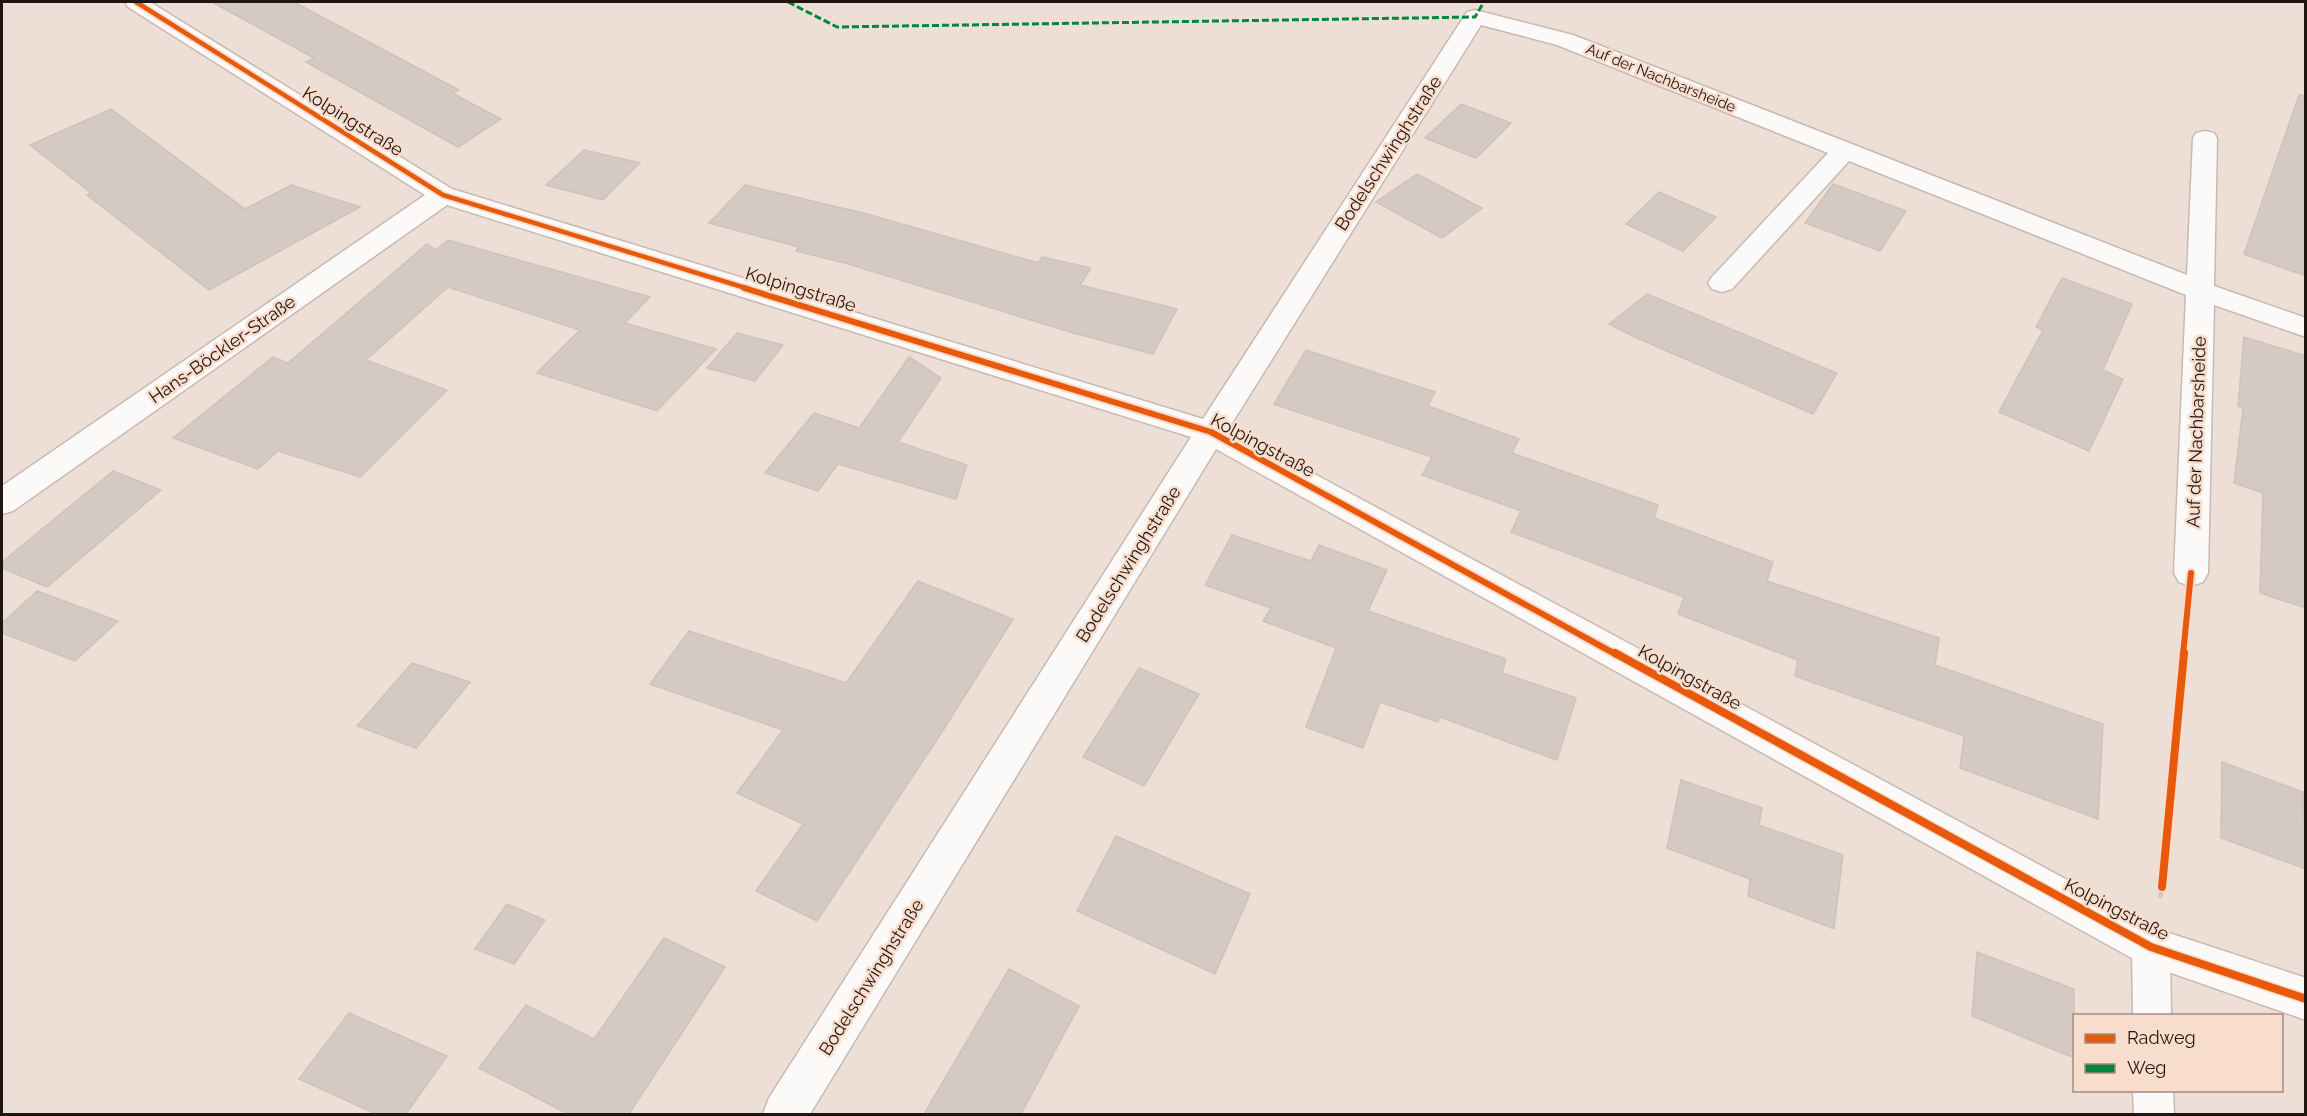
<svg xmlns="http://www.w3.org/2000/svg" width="2307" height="1116" font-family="Raleway,sans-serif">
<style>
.building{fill:#d4cac2;stroke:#cec2ba;stroke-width:1.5}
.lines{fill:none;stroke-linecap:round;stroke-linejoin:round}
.service-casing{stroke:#c6bab3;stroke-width:3}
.minor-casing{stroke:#c6bab3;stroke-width:3}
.path{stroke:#cfcbc8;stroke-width:4.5;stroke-dasharray:8 4;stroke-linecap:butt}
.service{fill:#fcfaf9;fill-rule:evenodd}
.minor{fill:#fcfaf9;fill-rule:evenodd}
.quiet{stroke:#00873e;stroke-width:3;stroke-dasharray:7 3;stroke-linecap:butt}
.cycleway-far2-casing{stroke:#f8dccc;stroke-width:8}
.cycleway-far1-casing{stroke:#f8dccc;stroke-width:10}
.cycleway-casing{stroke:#f8dccc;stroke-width:11}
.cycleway-far2{stroke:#e8590c;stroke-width:4.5}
.cycleway-far1{stroke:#e8590c;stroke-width:6}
.cycleway{stroke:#e8590c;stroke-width:8}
.labels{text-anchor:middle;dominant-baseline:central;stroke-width:5;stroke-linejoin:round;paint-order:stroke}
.far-street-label{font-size:15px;fill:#201611;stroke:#f8dccc}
.street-label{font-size:18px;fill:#201611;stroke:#f8dccc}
</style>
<rect width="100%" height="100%" fill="#eedfd6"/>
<!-- building -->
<path class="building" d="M212,2H294L459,90L452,93L501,119L458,147L306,62L314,58Z
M2299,95L2306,96V276L2244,254Z
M1461,104L1511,123L1476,158L1425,138Z
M111,109L245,209L291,185L360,207L209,290L87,195L91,193L30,145Z
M584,150L640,163L603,200L546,185Z
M1417,174L1482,208L1442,238L1376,202Z
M1833,184L1906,211L1880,251L1805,223Z
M745,185L867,214L1038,263L1042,257L1091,268L1080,285L1177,309L1153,354L1070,332L845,263L796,251L799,247L709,223Z
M1659,192L1716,217L1683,251L1626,224Z
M448,240L650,297L625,323L716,349L657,411L537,373L580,330L448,287L366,360L447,390L360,477L278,451L258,469L173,438L273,357L288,363L427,244L436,250Z
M2062,278L2132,304L2103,370L2123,379L2089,451L1999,412L2043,330L2036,327Z
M1647,294L1837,373L1813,414L1639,339L1609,324Z
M737,333L783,345L755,381L707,368Z
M2244,337L2306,356V608L2260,593L2263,493L2234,483L2243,408L2238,406Z
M1306,350L1435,392L1428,406L1519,439L1512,453L1658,505L1654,518L1773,562L1767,581L1939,638L1935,665L2103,724L2098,819L1960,768L1964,736L1795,676L1798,660L1678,614L1684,597L1511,532L1521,511L1422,475L1432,457L1274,404Z
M909,357L941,378L898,442L967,465L956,499L838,464L818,491L765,473L814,413L859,428Z
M113,471L161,490L47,587L2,568V562Z
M1232,535L1311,561L1319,545L1387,570L1368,611L1506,659L1502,673L1576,698L1557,760L1440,717L1438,722L1380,702L1363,748L1306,727L1336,648L1263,621L1271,608L1205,585Z
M918,581L1013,619L942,732L817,921L756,891L803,824L737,793L783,730L650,684L689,631L846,683Z
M37,591L118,621L75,661L2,633V623Z
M412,663L470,682L416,748L357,726Z
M1139,668L1199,694L1144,786L1083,757Z
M2222,762L2303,792L2306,869L2221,838Z
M1681,780L1762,808L1759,825L1843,855L1834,929L1748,896L1750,879L1667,848Z
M1116,836L1250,894L1215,974L1077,911Z
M507,904L545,920L514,964L475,949Z
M664,938L725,967L629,1114H568L479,1068L526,1005L594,1039Z
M1977,952L2074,989V1058L1972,1016Z
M1009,969L1079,1006L1021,1114H924Z
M349,1013L447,1056L406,1114H376L299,1079Z"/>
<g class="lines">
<!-- service casing -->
<g class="service-casing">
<path id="service" d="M2151,929L2164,934L2170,947L2171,1016H2133L2132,947L2138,934Z
M2133,1090H2173L2174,1114H2134Z"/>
</g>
<!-- minor casing -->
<g class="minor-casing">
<path id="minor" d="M125,2H150L452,189L1203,419L1467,12L1475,10L1573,35L2187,275L2193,138L2196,133L2205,131L2214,133L2217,138L2214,286L2306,318V337L2214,305L2208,573L2203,582L2191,586L2179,582L2174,573L2186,295L1849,161L1732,289L1722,292L1712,289L1708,283L1712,277L1828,153L1557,45L1481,25L1229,428L2160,930L2306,978V1020L2137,961L1216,449L810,1114H763L769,1098L1191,437L447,205L13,511L2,514V486L425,195L128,7Z"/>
</g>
<!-- path -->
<path class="path" d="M2160,898L2162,887"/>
<!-- service -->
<use href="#service" class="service"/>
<!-- minor -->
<use href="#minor" class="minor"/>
<!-- quiet -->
<path class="quiet" d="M788,2L837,27L1475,17L1484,2"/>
<!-- cycleway-far2 casing -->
<g class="cycleway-far2-casing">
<path id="cycleway-far2" d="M136,2L443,195L749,289"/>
</g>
<!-- cycleway-far1 casing -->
<g class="cycleway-far1-casing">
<path id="cycleway-far1" d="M744,288L1211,432L1617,655
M2183,655L2191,573"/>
</g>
<!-- cycleway casing -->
<g class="cycleway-casing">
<path id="cycleway" d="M1615,653L2151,947L2306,999
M2162,887L2184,653"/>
</g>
<!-- cycleway-far2 -->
<use href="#cycleway-far2" class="cycleway-far2"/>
<!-- cycleway-far1 -->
<use href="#cycleway-far1" class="cycleway-far1"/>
<!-- cycleway -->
<use href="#cycleway" class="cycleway"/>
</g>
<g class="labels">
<!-- far-street labels -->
<g class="far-street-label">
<text transform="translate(1661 78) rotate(22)">Auf der Nachbarsheide</text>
</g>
<!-- street labels -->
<g class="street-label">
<text transform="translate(353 121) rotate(32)">Kolpingstraße</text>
<text transform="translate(1388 153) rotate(-57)">Bodelschwinghstraße</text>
<text transform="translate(801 289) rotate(17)">Kolpingstraße</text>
<text transform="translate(222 349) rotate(-35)">Hans-Böckler-Straße</text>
<text transform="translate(2196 432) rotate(-88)">Auf der Nachbarsheide</text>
<text transform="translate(1263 445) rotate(28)">Kolpingstraße</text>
<text transform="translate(1128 564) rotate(-58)">Bodelschwinghstraße</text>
<text transform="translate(1690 677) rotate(29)">Kolpingstraße</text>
<text transform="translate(2117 909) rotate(27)">Kolpingstraße</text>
<text transform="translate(871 977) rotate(-58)">Bodelschwinghstraße</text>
</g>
</g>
<!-- border -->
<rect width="2307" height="1116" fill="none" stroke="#201611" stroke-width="6"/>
<!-- legend -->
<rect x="2073" y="1014" width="210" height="78" fill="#f8dccc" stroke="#a28d81" stroke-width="1.5"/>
<rect x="2085" y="1034" width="30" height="9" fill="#e8590c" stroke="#a28d81" stroke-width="1.5"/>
<text x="2127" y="1044" font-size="18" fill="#201611">Radweg</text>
<rect x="2085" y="1064" width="30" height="9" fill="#00873e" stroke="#a28d81" stroke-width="1.5"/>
<text x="2127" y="1074" font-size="18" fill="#201611">Weg</text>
</svg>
